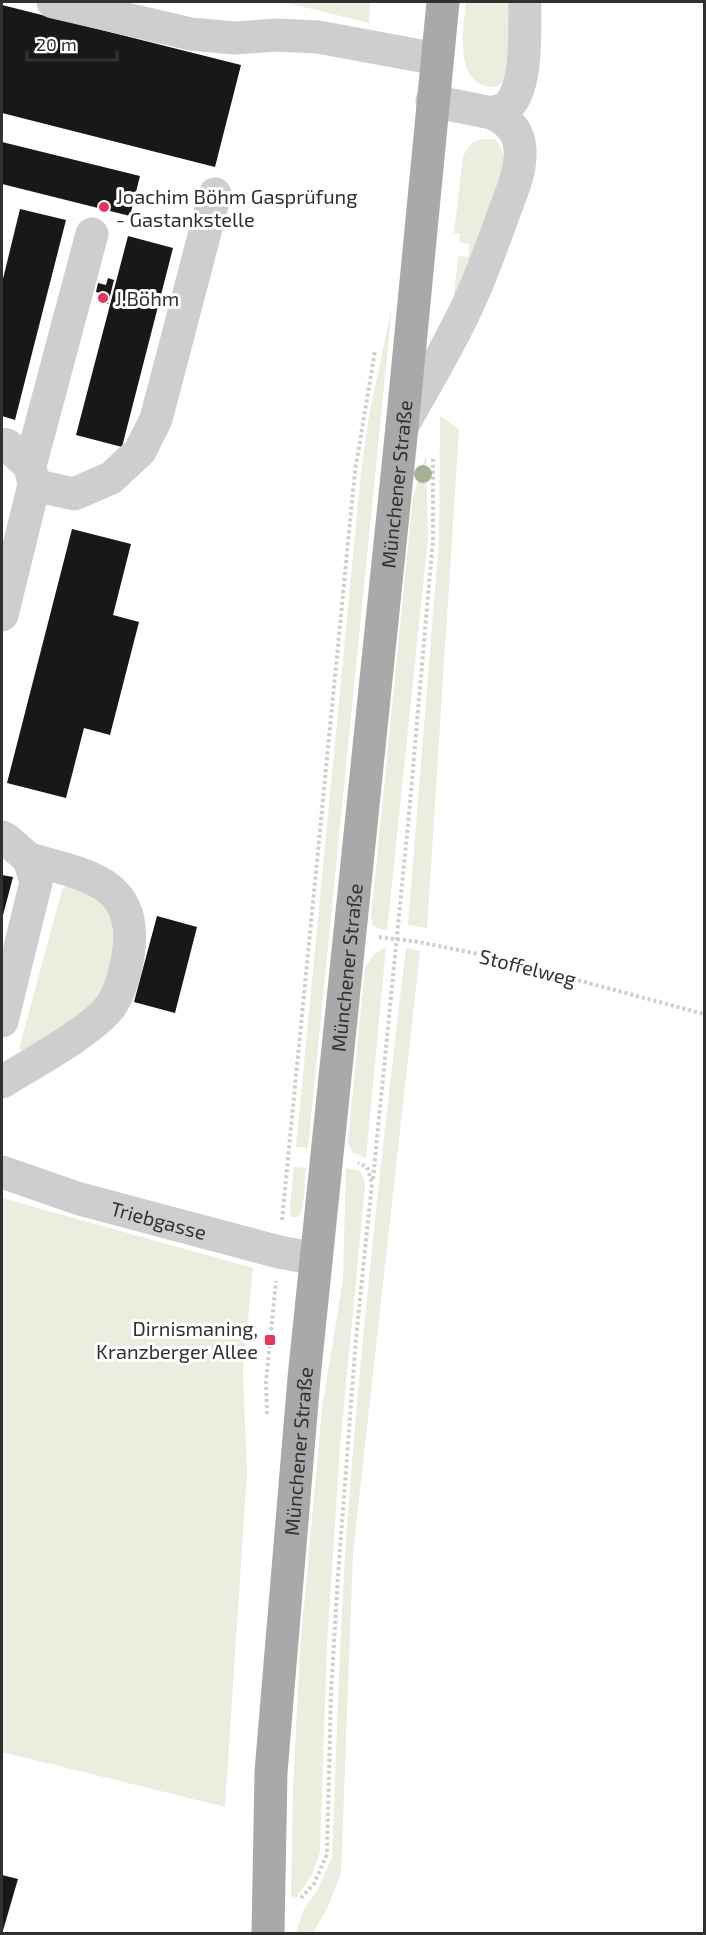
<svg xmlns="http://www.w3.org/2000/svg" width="706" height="1935" font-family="'Exo 2',sans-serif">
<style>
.green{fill:#eaeedf}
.building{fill:#181818}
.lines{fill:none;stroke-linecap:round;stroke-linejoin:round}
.path{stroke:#cecece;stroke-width:4;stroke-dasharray:3 3;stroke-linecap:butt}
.minor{stroke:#cecece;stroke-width:33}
.major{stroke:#a9a9a9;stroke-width:33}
.tree{fill:#a5b094}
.poi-dot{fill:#ea325c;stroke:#fff;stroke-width:2}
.labels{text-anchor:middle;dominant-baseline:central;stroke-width:6;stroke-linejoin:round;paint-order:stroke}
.poi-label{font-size:20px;fill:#313131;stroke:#fff;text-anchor:start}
.street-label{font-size:20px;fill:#313131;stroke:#fff}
</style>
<rect width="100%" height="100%" fill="#fff"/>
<!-- green -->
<path class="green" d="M283,2H370L369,23Z
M466,2H513L509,77C501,85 496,89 485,86C454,77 464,25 466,2Z
M482,139H495C497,142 501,146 502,150C513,191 471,260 454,296L458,256L468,257L469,244L459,242L460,234L454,233L463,156L471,143Z
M392,306L308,1148L296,1147L361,473L368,421Z
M440,416L459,429L427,928L408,925L439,540Z
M426,454L428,538L387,931L373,926L371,918L413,497Z
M70,883L93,887L120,917L101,1001L28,1051L19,1049L62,890Z
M386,947L366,1158L352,1152L348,1142L365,968L374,954Z
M406,948L420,951L353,1553L341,1874L327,1908L313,1933H296L303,1911L318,1889L332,1858C336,1757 339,1656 345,1555C359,1352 382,1150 406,948Z
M294,1167L306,1168L303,1207L298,1217H291L290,1206Z
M346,1168L360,1171L364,1179L365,1186L340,1447L327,1644L320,1852L312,1874L297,1897L294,1898L291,1895L293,1787L300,1651L322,1408L343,1279Z
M2,1198L253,1268L243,1371L247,1472L225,1807L2,1752Z"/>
<!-- building -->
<path class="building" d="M2,5L241,65L215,167L2,113Z
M2,142L140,176L130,216L2,184Z
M20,209L66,220L15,420L2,416V283Z
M128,236L173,248L122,447L76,435Z
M108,278L114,280L108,304L102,302L104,294L96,292L98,283L106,285Z
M72,529L131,544L113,615L139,622L110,735L84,728L66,798L7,783Z
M2,875L13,877L2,919Z
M157,916L197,927L175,1013L134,1002Z
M2,1875L18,1879L2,1934Z"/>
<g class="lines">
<!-- path -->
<path class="path" d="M379,937L419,942L488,956L704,1014
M373,1179L409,814L433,539V457
M282,1220L355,471L375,351
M267,1414L266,1382L276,1281
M301,1898L314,1884L327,1854L331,1691L338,1576L356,1338L372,1183L367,1167L358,1163"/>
<!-- minor -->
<g class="minor">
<path d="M53,2L191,34L234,38L277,35L318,37L437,59"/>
<path d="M492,113C496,111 503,110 506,108C529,89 524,29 525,2"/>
<path d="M402,427C420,394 440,361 457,327C476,291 490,251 504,213C512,190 524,167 519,142C516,127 505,119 492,113L432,101"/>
<path d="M2,444L7,445L30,466L34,485L2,615"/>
<path d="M30,466L92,234"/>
<path d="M34,485L74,494L111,478L140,451L156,419L215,194"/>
<path d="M2,837L6,839L29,859L36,882L2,1021"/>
<path d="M2,1082C31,1064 89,1033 110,1007C120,994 125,972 128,956C140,881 86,875 29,859"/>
<path id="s1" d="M2,1172L80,1199L279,1252L316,1259"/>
</g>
<!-- major -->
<path class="major" id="s2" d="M268,1934L271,1772L304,1378L402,427L443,2"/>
</g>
<!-- trees -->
<circle class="tree" cx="423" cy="474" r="9"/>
<!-- markers -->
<g class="poi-dot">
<circle cx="104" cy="207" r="6"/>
<circle cx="103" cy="298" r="6"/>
<rect x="264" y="1334" width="12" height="12" rx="3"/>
</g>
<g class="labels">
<!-- poi labels -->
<g class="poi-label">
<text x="116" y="196">Joachim Böhm Gasprüfung<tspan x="116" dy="23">- Gastankstelle</tspan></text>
<text x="115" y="298">J.Böhm</text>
<text x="258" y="1328" text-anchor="end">Dirnismaning,<tspan x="258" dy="23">Kranzberger Allee</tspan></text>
</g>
<!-- street labels -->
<g class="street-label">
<text stroke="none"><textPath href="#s2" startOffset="1456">Münchener Straße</textPath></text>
<text stroke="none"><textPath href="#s2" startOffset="970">Münchener Straße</textPath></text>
<text transform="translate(528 967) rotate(14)">Stoffelweg</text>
<text stroke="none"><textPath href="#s1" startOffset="164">Triebgasse</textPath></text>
<text stroke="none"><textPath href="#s2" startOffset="484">Münchener Straße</textPath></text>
</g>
</g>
<!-- border -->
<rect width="706" height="1935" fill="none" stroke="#313131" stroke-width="6"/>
<!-- scale -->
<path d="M27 51v9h90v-9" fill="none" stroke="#313131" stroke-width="3"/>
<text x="36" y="51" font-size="18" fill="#313131" stroke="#ffffff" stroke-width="4.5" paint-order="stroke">20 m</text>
</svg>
